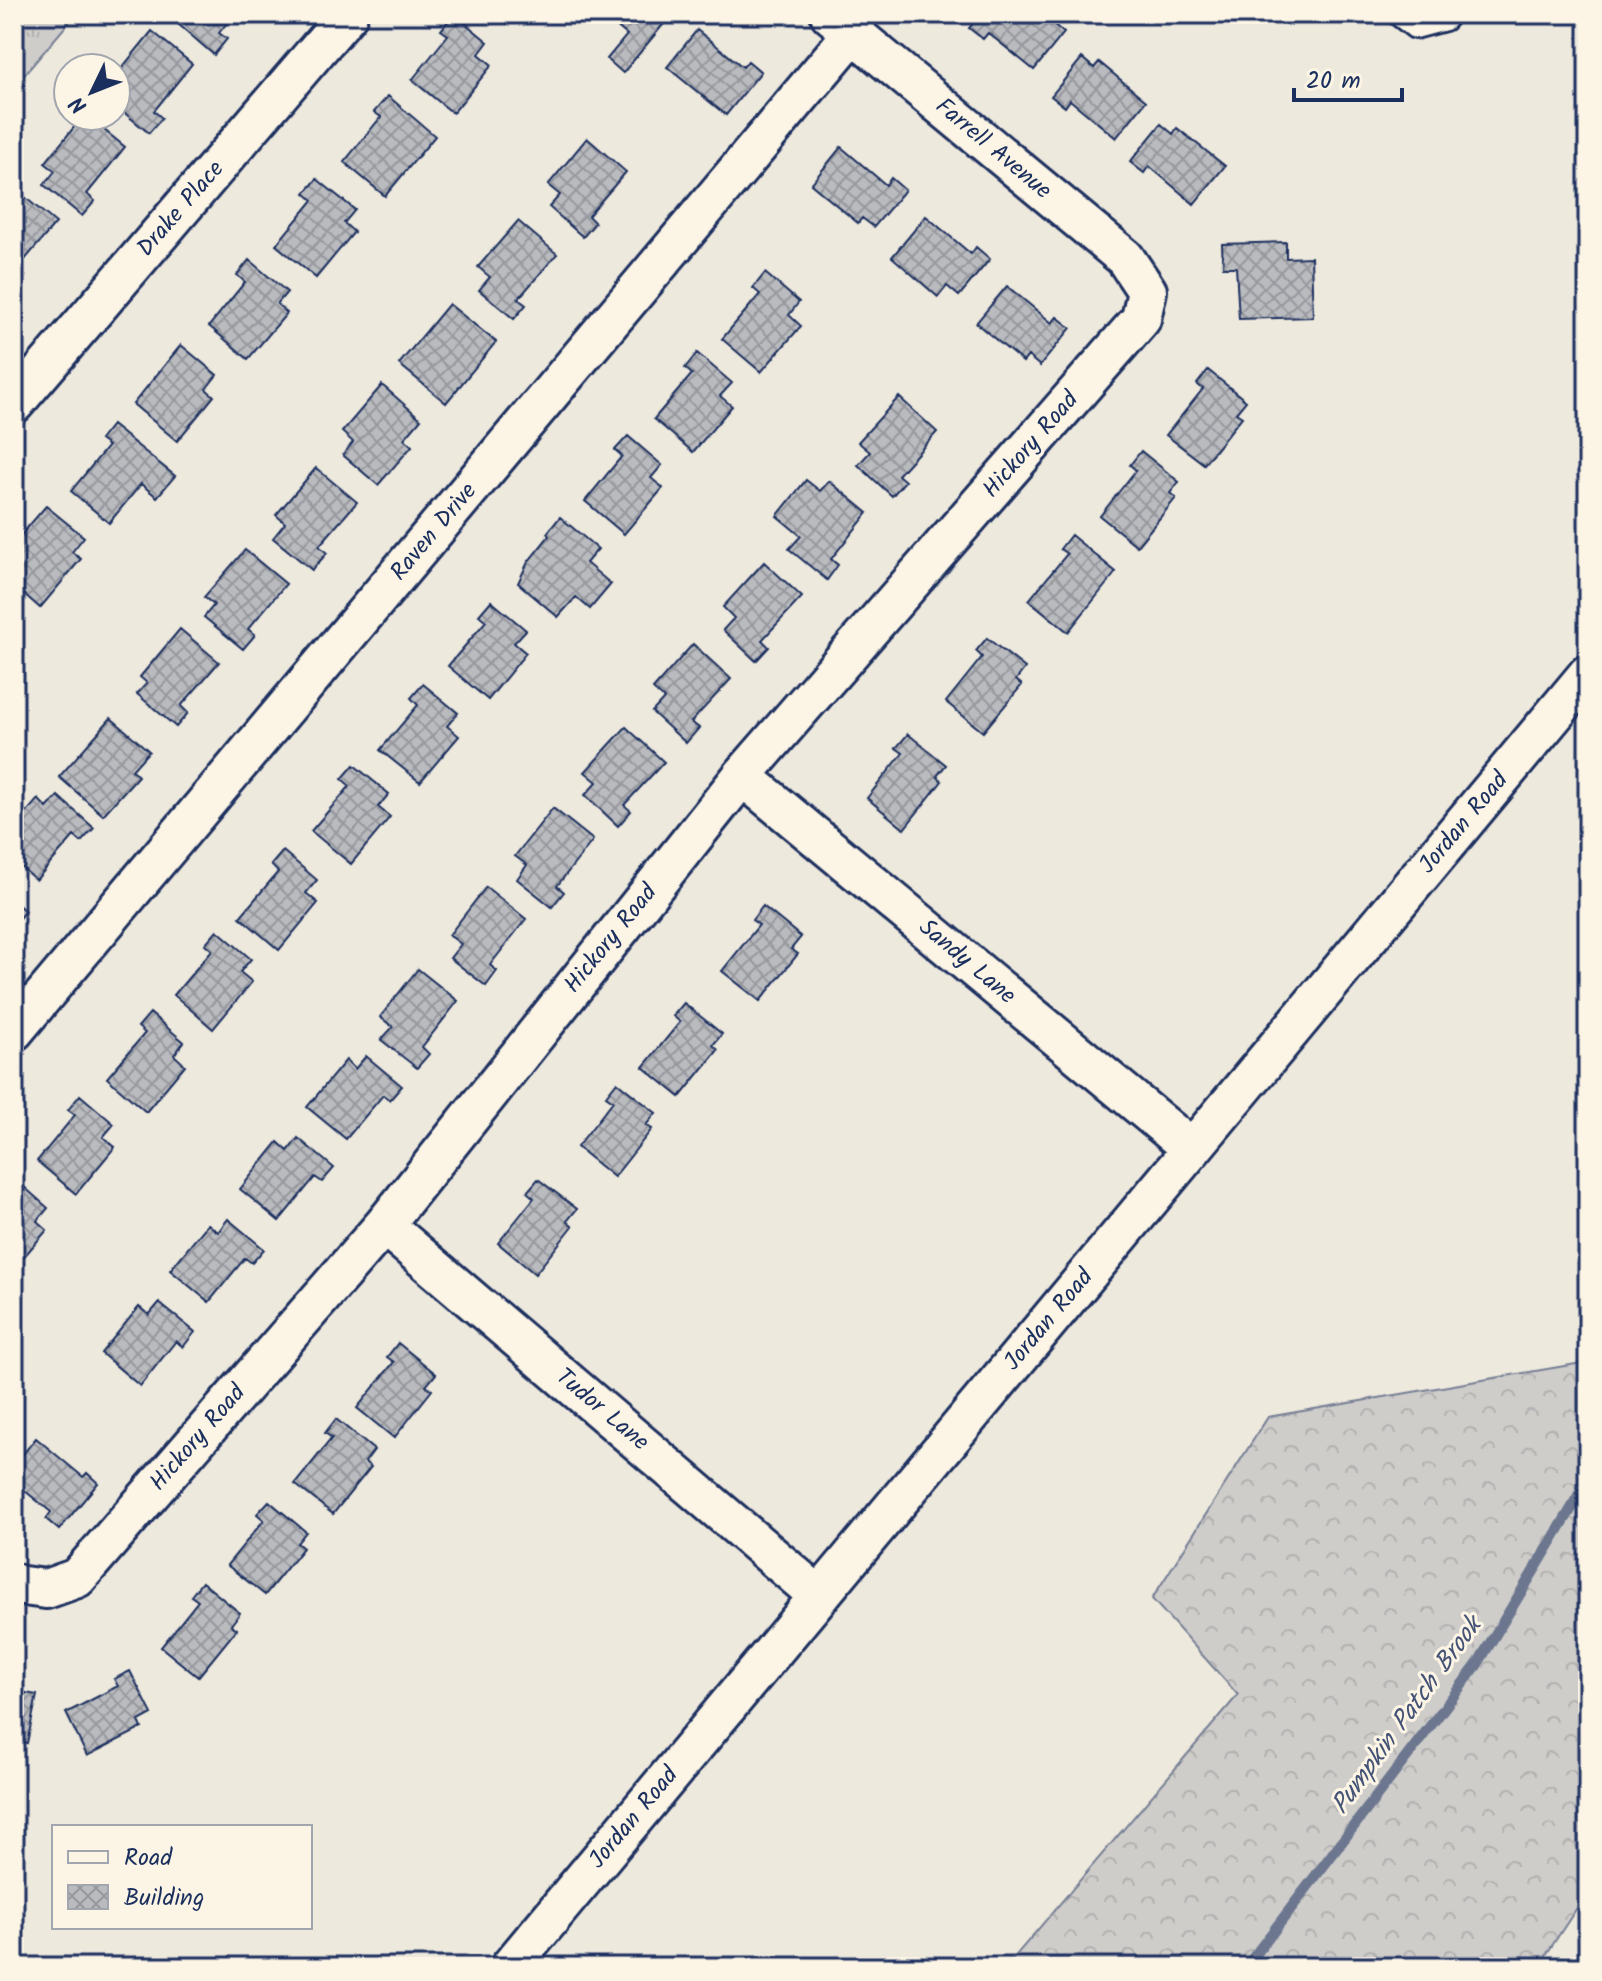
<svg xmlns="http://www.w3.org/2000/svg" width="1602" height="1981" font-family="Kalam,sans-serif">
<style>
.forest{fill:url(#forest-crowns);stroke:#757e94;stroke-width:2}
.park{fill:url(#park-tufts);stroke:#757e94;stroke-width:2}
.lines{fill:none;stroke-linecap:round;stroke-linejoin:round}
.stream{stroke:#6c778f;stroke-width:11}
.building{fill:url(#building-cross-hatch);stroke:#1b2f5e;stroke-width:2}
.service-casing{stroke:#1b2f5e;stroke-width:26}
.minor-casing{stroke:#1b2f5e;stroke-width:44}
.service{stroke:#fcf5e5;stroke-width:20}
.minor{stroke:#fcf5e5;stroke-width:38}
.labels{text-anchor:middle;dominant-baseline:central;stroke-width:6;stroke-linejoin:round;paint-order:stroke}
.street-label{font-size:24px;fill:#1b2f5e;stroke:#fcf5e5}
.water-label{font-size:26px;font-style:italic;fill:#445376;stroke:#fcf5e5}
</style>
<defs>
<pattern id="forest-crowns" width="20" height="18" patternUnits="userSpaceOnUse" patternTransform="scale(2)"><rect width="20" height="18" fill="#cfcdca"/><path d="M2 6a3 3 0 1 1 6 0M12 15a3 3 0 1 1 6 0" fill="none" stroke="#b1b0b0"/></pattern>
<pattern id="park-tufts" width="24" height="20" patternUnits="userSpaceOnUse" patternTransform="scale(2)"><rect width="24" height="20" fill="#cfcdca"/><path d="M3 7l-1-3M5 7V3M7 7l1-3M15 17l-1-3M17 17v-4M19 17l1-3" fill="none" stroke="#b1b0b0"/></pattern>
<pattern id="building-cross-hatch" width="8" height="8" patternUnits="userSpaceOnUse" patternTransform="scale(2)"><rect width="8" height="8" fill="#babbbe"/><path d="M0 0l8 8M0 8l8-8" fill="none" stroke="#96989e"/></pattern>
</defs>
<rect width="100%" height="100%" fill="#eee9dd"/>
<filter id="ink" filterUnits="userSpaceOnUse"><feTurbulence type="fractalNoise" baseFrequency=".0125" numOctaves="2"/><feDisplacementMap in="SourceGraphic" scale="16" xChannelSelector="R" yChannelSelector="G"/><feConvolveMatrix kernelMatrix="1 2 1 2 8 2 1 2 1" color-interpolation-filters="sRGB"/></filter>
<g filter="url(#ink)">
<!-- forest -->
<path class="forest" d="M1588,1362V1891L1538,1967H1006L1238,1695L1152,1599L1268,1417Z"/>
<!-- park -->
<path class="park" d="M14,14H76L14,87Z"/>
<g class="lines">
<!-- stream -->
<path class="stream" d="M1246,1967L1477,1665L1588,1481"/>
</g>
<!-- building -->
<path class="building" d="M184,14H234L219,33L227,39L214,55L177,23Z
M454,14L488,42L479,54L492,65L453,113L412,80L448,35L441,30Z
M602,14H672L623,73L607,59L627,35Z
M981,14H1041L1064,33L1034,70L988,33L983,39L969,28Z
M697,30L743,67L748,61L761,72L726,115L667,67Z
M152,31L192,64L154,111L162,118L149,133L116,106V96L122,88L116,84V75Z
M1082,58L1094,68L1099,62L1146,101L1116,138L1070,100L1065,107L1051,96Z
M388,96L435,136L385,196L344,162L381,117L374,112Z
M83,116H87L125,147L87,194L95,201L82,216L44,185L55,171L45,163Z
M1161,124L1173,134L1177,128L1225,166L1194,204L1149,166L1144,173L1130,162Z
M587,138L626,172L588,216L595,223L583,237L549,207L560,195L548,185Z
M841,147L886,185L891,178L905,190L874,227L862,218L858,223L811,184Z
M317,179L355,210L344,223L354,232L316,278L276,245L313,200L305,193Z
M15,189L56,223L17,269L25,276L14,289Z
M926,216L971,254L976,247L990,259L959,296L947,286L938,297L892,257Z
M518,221L557,254L518,299L526,305L514,319L479,290L490,277L478,267Z
M1286,242V258L1311,257L1313,317L1239,319L1236,267H1223L1222,244Z
M249,260L287,292L277,304L287,313L248,359L209,326L245,282L237,275Z
M765,273L799,302L789,315L801,326L761,372L722,339L760,294L753,288Z
M1007,286L1052,323L1057,317L1071,328L1040,366L1028,356L1023,362L976,323Z
M449,304L496,342L446,403L399,364Z
M181,345L217,375L206,389L214,396L177,441L133,404Z
M697,353L732,383L720,396L732,406L693,452L654,419L692,374L685,368Z
M1208,370L1246,401L1236,413L1242,417L1204,464L1166,435L1203,389L1197,384Z
M382,385L421,419L404,439L412,446L378,485L343,455L353,442L342,432Z
M899,397L937,432L898,475L905,481L892,496L858,465L870,452L858,442Z
M112,425L175,476L157,497L141,484L109,523L71,491L108,446L100,440Z
M628,436L662,465L651,478L663,488L624,534L585,501L622,456L615,450Z
M1141,451L1179,482L1170,493L1176,498L1137,546L1100,516L1136,470L1130,465Z
M316,468L357,502L319,546L327,553L312,570L273,538L285,523L276,515Z
M806,480L820,491L829,481L868,513L831,559L838,565L827,580L789,549L801,536L777,516Z
M46,506L84,537L72,552L81,559L40,608L14,585V543Z
M560,517L598,549L586,563L611,584L590,609L576,597L558,617L518,583L528,562L549,536L547,533Z
M1071,535L1116,572L1068,632L1029,600L1067,554L1060,549Z
M245,550L286,584L248,629L255,635L243,649L204,617L214,605L204,597Z
M764,562L802,597L762,640L769,647L756,661L723,630L734,618L723,607Z
M491,601L526,630L514,643L526,653L488,700L448,666L486,621L479,615Z
M180,629L219,662L181,706L188,713L176,727L137,694L147,683L140,677Z
M987,638L1025,668L1016,680L1022,685L983,732L946,702L982,657L976,651Z
M693,644L731,679L691,722L699,728L686,743L652,712L664,699L653,689Z
M423,684L458,713L447,726L459,736L420,782L380,750L418,705L411,698Z
M111,718L149,751L132,770L138,776L103,815L59,777Z
M626,727L664,762L624,805L631,811L618,826L585,795L597,782L585,772Z
M908,734L946,765L937,776L942,781L904,829L867,798L903,753L896,748Z
M354,765L389,794L378,807L390,817L351,864L311,831L350,786L342,779Z
M58,796L94,828L81,842L74,836L36,880L14,861V827L38,799L47,808Z
M553,808L593,840L557,886L564,892L552,907L517,879L527,865L515,856Z
M283,851L317,880L306,893L318,903L279,950L240,917L278,872L271,865Z
M486,887L526,919L490,965L497,971L486,986L450,958L461,944L449,935Z
M14,901L25,911L14,924Z
M763,906L801,937L791,949L798,954L760,1001L722,971L759,925L752,920Z
M217,930L251,959L240,972L252,982L213,1029L174,995L212,950L205,944Z
M418,969L458,1001L422,1047L429,1054L417,1068L381,1040L393,1027L380,1017Z
M684,1003L722,1034L713,1045L718,1050L680,1097L643,1067L680,1022L673,1016Z
M150,1013L184,1042L174,1055L185,1065L146,1112L107,1078L145,1033L138,1027Z
M366,1056L402,1086L390,1100L383,1095L346,1139L307,1107L346,1060L355,1069Z
M617,1082L656,1113L646,1125L652,1129L614,1177L577,1147L613,1101L606,1096Z
M80,1095L114,1124L103,1137L115,1147L76,1194L37,1161L75,1115L68,1110Z
M298,1138L334,1168L322,1182L315,1177L279,1221L240,1189L278,1142L288,1151Z
M14,1178L48,1208L37,1221L47,1230L14,1268Z
M538,1179L577,1209L567,1221L573,1226L535,1274L498,1243L534,1198L527,1192Z
M228,1219L264,1249L252,1263L245,1258L209,1302L170,1270L208,1224L218,1232Z
M159,1303L195,1332L183,1347L176,1341L140,1386L101,1353L139,1307L149,1315Z
M398,1343L436,1374L426,1386L432,1390L394,1438L357,1408L394,1362L387,1357Z
M336,1419L374,1450L365,1462L371,1467L333,1514L295,1484L332,1438L325,1433Z
M36,1438L83,1477L87,1473L98,1483L59,1530L46,1519L51,1512L14,1482V1465Z
M269,1501L306,1532L297,1543L303,1548L265,1595L227,1565L264,1520L257,1514Z
M202,1582L240,1613L231,1625L237,1629L198,1677L161,1647L198,1601L191,1596Z
M130,1671L152,1714L139,1721L142,1728L87,1756L66,1713L118,1686L114,1679Z
M20,1692L37,1695L27,1743L14,1741V1699L18,1700Z"/>
<g class="lines">
<!-- service casing -->
<g class="service-casing">
<path id="service" d="M1397,14L1415,28L1445,20L1450,14"/>
</g>
<!-- minor casing -->
<g class="minor-casing">
<path id="minor" d="M14,404L348,14
M742,776L1192,1149
M14,1031L853,33
M384,1225L819,1596
M14,1583L16,1585L46,1589L77,1578L384,1225L742,776L1141,319L1147,291L1125,258L830,14
M510,1967L1588,674"/>
</g>
<!-- service -->
<use href="#service" class="service"/>
<!-- minor -->
<use href="#minor" class="minor"/>
</g>
</g>
<g class="labels">
<!-- street labels -->
<g class="street-label">
<text transform="translate(993 149) rotate(40)">Farrell Avenue</text>
<text transform="translate(181 209) rotate(-49)">Drake Place</text>
<text transform="translate(1031 445) rotate(-49)">Hickory Road</text>
<text transform="translate(434 532) rotate(-50)">Raven Drive</text>
<text transform="translate(1464 823) rotate(-50)">Jordan Road</text>
<text transform="translate(611 939) rotate(-51)">Hickory Road</text>
<text transform="translate(967 962) rotate(40)">Sandy Lane</text>
<text transform="translate(1049 1320) rotate(-50)">Jordan Road</text>
<text transform="translate(602 1410) rotate(40)">Tudor Lane</text>
<text transform="translate(198 1438) rotate(-49)">Hickory Road</text>
<text transform="translate(634 1818) rotate(-50)">Jordan Road</text>
</g>
<!-- water labels -->
<g class="water-label">
<text transform="translate(1407 1716) rotate(-54)">Pumpkin Patch Brook</text>
</g>
</g>
<!-- margin -->
<rect width="1602" height="1981" fill="none" stroke="#fcf5e5" stroke-width="48"/>
<rect x="24" y="24" width="1554" height="1933" fill="none" stroke="#1b2f5e" stroke-width="3" filter="url(#ink)"/>
<!-- legend -->
<rect x="52" y="1825" width="260" height="104" fill="#fcf5e5" stroke="#a2a6af" stroke-width="2"/>
<rect x="68" y="1851" width="40" height="12" fill="#fcf5e5" stroke="#a2a6af" stroke-width="2"/>
<text x="124" y="1865" font-size="24" fill="#1b2f5e">Road</text>
<rect x="68" y="1885" width="40" height="24" fill="url(#building-cross-hatch)" stroke="#a2a6af" stroke-width="2"/>
<text x="124" y="1905" font-size="24" fill="#1b2f5e">Building</text>
<!-- north arrow -->
<g transform="translate(92 92) rotate(227)"><circle r="38" fill="#fcf5e5" stroke="#a2a6af" stroke-width="2"/>
<path d="M0-6L14 30L0 20L-14 30Z" fill="#1b2f5e"/>
<text y="-12" font-size="22" font-weight="bold" text-anchor="middle" fill="#1b2f5e">N</text>
</g>
<!-- scale -->
<path d="M1294 88v12h108v-12" fill="none" stroke="#1b2f5e" stroke-width="4"/>
<text x="1306" y="88" font-size="24" fill="#1b2f5e" stroke="#fcf5e5" stroke-width="6" paint-order="stroke">20 m</text>
</svg>
